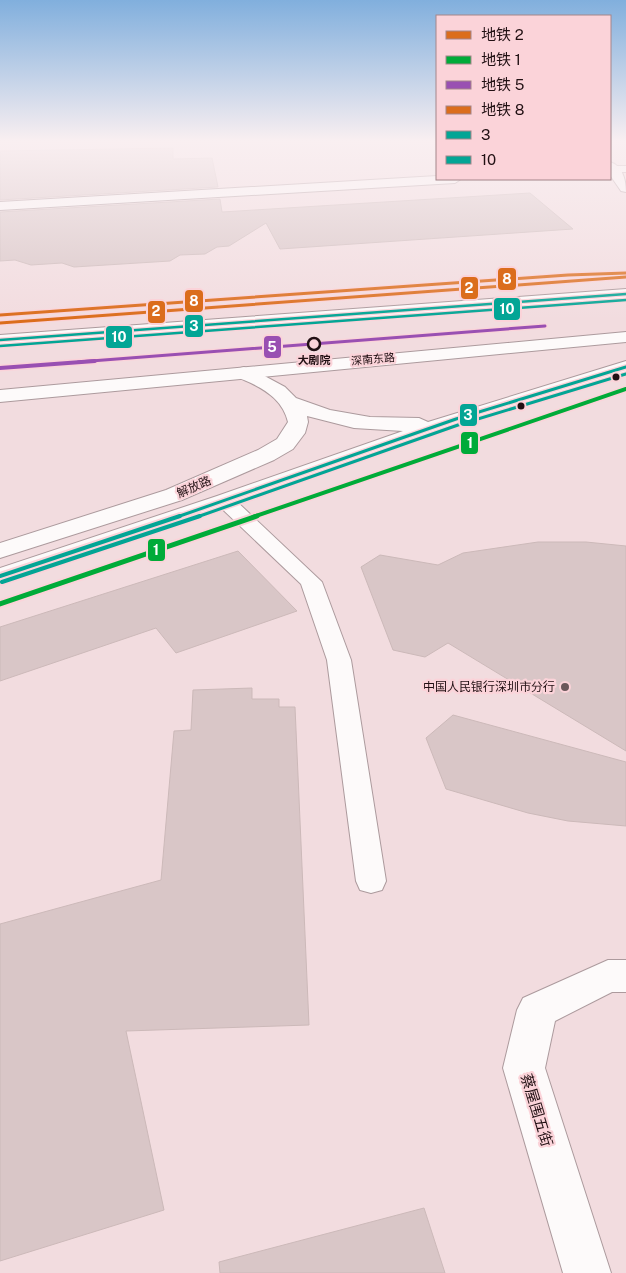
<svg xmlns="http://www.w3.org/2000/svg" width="626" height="1273" font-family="'Public Sans','Noto Sans SC',sans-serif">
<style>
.building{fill:#d9c6c7;stroke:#ccb9b9}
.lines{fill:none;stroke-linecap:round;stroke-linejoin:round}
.lane-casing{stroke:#ac9a9d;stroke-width:2}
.secondary-casing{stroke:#ac9a9d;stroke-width:2}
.primary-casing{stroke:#ac9a9d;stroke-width:2}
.lane{fill:#fdfafa;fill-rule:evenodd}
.secondary{fill:#fdfafa;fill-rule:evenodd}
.primary{fill:#fdfafa;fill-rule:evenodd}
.bus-1-far2-casing{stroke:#fbd3d9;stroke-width:5}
.bus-1-far1-casing{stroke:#fbd3d9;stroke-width:6}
.bus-1-casing{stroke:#fbd3d9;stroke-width:8}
.bus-2-far2-casing{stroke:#fbd3d9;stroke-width:5}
.bus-2-far1-casing{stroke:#fbd3d9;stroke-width:6}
.bus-2-casing{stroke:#fbd3d9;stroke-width:8}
.bus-1-far2{stroke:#03a595;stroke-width:2.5}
.bus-1-far1{stroke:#03a595;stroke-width:3}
.bus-1{stroke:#03a595;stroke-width:4}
.bus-2-far2{stroke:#03a595;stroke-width:2.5}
.bus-2-far1{stroke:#03a595;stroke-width:3}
.bus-2{stroke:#03a595;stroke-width:4}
.metro-1-casing{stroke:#fbd3d9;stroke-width:5.5}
.metro-2-far1-casing{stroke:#fbd3d9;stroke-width:7}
.metro-2-casing{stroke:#fbd3d9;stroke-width:9}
.metro-3-far1-casing{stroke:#fbd3d9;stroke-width:5.5}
.metro-3-casing{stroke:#fbd3d9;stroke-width:7}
.metro-4-casing{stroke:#fbd3d9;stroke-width:5.5}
.metro-1{stroke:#db6d1c;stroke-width:3}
.metro-2-far1{stroke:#00ab39;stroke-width:4}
.metro-2{stroke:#00ab39;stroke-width:5}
.metro-3-far1{stroke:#9950b2;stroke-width:3}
.metro-3{stroke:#9950b2;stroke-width:4}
.metro-4{stroke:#db6d1c;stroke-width:3}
.stop-dot{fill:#fbd3d9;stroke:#211013;stroke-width:2.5}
.bus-dot{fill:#211013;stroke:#fbd3d9;stroke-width:2}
.poi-dot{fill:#6a575a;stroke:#fbd3d9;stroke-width:2}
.labels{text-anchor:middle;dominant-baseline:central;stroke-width:4.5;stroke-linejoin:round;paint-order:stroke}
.far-street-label{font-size:11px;fill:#211013;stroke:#fbd3d9}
.far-stop-label{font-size:11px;font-weight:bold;fill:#211013;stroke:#fbd3d9}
.street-label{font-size:12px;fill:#211013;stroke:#fbd3d9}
.poi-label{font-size:12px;fill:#211013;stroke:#fbd3d9;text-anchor:end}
.near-street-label{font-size:15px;fill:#211013;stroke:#fbd3d9}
.line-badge{stroke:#fbd3d9;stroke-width:2}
.badge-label{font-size:14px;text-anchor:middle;font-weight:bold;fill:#fff}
</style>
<rect width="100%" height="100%" fill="#f2dcdf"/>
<!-- building -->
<path class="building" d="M173,148V159L212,158L218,187L0,200V151Z
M530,193L573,229L280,249L266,223L229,246L217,247L205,254L180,255L170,261L74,267L62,263L31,265L15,260L0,261V212L220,199L222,212Z
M538,542H586L626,546V751L448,643L425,657L393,650L361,567L380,555L438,565L463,553Z
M238,551L297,611L176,653L156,628L0,681V627Z
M252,688V699H279V707H295L309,1025L126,1031L164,1210L0,1261V924L161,880L174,731L191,730L193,690Z
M453,715L626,762V826L568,821L528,813L446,789L426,738Z
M424,1208L445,1273H220L219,1262Z"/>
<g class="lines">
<!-- lane casing -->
<g class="lane-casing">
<path id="lane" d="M610,166H626V172H610Z
M225,495L232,497L322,582L351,660L386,881L382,890L371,893L360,890L356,881L327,660L301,584L218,505L215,501L218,497Z"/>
</g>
<!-- secondary casing -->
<g class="secondary-casing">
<path id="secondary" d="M610,162C623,166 626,181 626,192L621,191L610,175Z
M437,176V179H461L455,183L0,210V202Z
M626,361V373L463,423L233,506L0,584V568L217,496L403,431L354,428L307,416L308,422L305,433L293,449L274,460L182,500L0,558V543L166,490L258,450L277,439L288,422C283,402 269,392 251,383C245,380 238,379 234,373L237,369L244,367L259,373L285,387L296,398L330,410L370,417L419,418L428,422Z
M608,960H626V992H612L555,1021L545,1068L611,1273H563L503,1068L517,1010L523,998Z"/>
</g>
<!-- primary casing -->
<g class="primary-casing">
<path id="primary" d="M626,289V299L0,345V335Z
M626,332V342L0,402V390Z"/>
</g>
<!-- lane -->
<use href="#lane" class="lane"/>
<!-- secondary -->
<use href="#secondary" class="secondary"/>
<!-- primary -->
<use href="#primary" class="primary"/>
<!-- bus-1-far2 casing -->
<g class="bus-1-far2-casing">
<path id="bus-1-far2" d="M0,340L626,294"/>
</g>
<!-- bus-1-far1 casing -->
<g class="bus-1-far1-casing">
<path id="bus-1-far1" d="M177,517L456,419L626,367"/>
</g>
<!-- bus-1 casing -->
<g class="bus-1-casing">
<path id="bus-1" d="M0,576L180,516"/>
</g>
<!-- bus-2-far2 casing -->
<g class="bus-2-far2-casing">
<path id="bus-2-far2" d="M0,346L626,300"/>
</g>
<!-- bus-2-far1 casing -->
<g class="bus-2-far1-casing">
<path id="bus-2-far1" d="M197,517L458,425L626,374"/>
</g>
<!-- bus-2 casing -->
<g class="bus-2-casing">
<path id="bus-2" d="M2,582L200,516"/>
</g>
<!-- bus-1-far2 -->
<use href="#bus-1-far2" class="bus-1-far2"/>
<!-- bus-1-far1 -->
<use href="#bus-1-far1" class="bus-1-far1"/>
<!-- bus-1 -->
<use href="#bus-1" class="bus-1"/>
<!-- bus-2-far2 -->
<use href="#bus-2-far2" class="bus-2-far2"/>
<!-- bus-2-far1 -->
<use href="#bus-2-far1" class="bus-2-far1"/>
<!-- bus-2 -->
<use href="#bus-2" class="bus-2"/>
<!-- metro-1 casing -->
<g class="metro-1-casing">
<path id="metro-1" d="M0,323L626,277"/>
</g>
<!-- metro-2-far1 casing -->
<g class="metro-2-far1-casing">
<path id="metro-2-far1" d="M253,517L626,389"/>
</g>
<!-- metro-2 casing -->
<g class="metro-2-casing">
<path id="metro-2" d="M0,604L257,516"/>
</g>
<!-- metro-3-far1 casing -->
<g class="metro-3-far1-casing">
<path id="metro-3-far1" d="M78,362L545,326"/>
</g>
<!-- metro-3 casing -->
<g class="metro-3-casing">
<path id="metro-3" d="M0,368L95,361"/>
</g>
<!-- metro-4 casing -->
<g class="metro-4-casing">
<path id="metro-4" d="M0,315L568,275L626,273"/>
</g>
<!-- metro-1 -->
<use href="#metro-1" class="metro-1"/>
<!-- metro-2-far1 -->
<use href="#metro-2-far1" class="metro-2-far1"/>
<!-- metro-2 -->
<use href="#metro-2" class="metro-2"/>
<!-- metro-3-far1 -->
<use href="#metro-3-far1" class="metro-3-far1"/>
<!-- metro-3 -->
<use href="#metro-3" class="metro-3"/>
<!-- metro-4 -->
<use href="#metro-4" class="metro-4"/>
</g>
<!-- sky -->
<linearGradient id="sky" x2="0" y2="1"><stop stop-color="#81afdd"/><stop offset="0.44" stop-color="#f9eff1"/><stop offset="1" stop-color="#f9eff1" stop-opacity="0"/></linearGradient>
<rect width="626" height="320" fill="url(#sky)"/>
<!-- markers -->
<circle class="stop-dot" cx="314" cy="344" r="6"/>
<g class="bus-dot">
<circle cx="616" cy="377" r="4.5"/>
<circle cx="521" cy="406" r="4.5"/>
</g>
<circle class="poi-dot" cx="565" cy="687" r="5"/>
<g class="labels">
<!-- far-street labels -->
<g class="far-street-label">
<text transform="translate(373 359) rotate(-5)">深南东路</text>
</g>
<!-- far-stop labels -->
<g class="far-stop-label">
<text x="314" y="360">大剧院</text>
</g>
<!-- street labels -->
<g class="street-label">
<text transform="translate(194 487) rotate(-23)">解放路</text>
</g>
<!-- poi labels -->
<g class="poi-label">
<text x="555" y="687">中国人民银行深圳市分行</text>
</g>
<!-- near-street labels -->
<g class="near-street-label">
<text transform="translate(537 1110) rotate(73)">蔡屋围五街</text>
</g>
</g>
<g class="line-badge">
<rect x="497" y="267" width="20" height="24" rx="5" fill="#db6d1c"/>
<rect x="460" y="276" width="19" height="24" rx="5" fill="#db6d1c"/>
<rect x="184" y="289" width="20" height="24" rx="5" fill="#db6d1c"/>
<rect x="493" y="297" width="28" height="24" rx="5" fill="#03a595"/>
<rect x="147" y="300" width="19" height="24" rx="5" fill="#db6d1c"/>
<rect x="184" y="314" width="20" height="24" rx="5" fill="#03a595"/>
<rect x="105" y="325" width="28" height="24" rx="5" fill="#03a595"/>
<rect x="263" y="335" width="19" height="24" rx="5" fill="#9950b2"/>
<rect x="459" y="403" width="19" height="24" rx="5" fill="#03a595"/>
<rect x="460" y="431" width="19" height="24" rx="5" fill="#00ab39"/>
<rect x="147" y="538" width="19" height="24" rx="5" fill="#00ab39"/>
</g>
<g class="badge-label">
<text x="507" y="284">8</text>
<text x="469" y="293">2</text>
<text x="194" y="306">8</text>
<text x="507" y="314">10</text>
<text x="156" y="316">2</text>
<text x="194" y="331">3</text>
<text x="119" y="342">10</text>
<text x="272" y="352">5</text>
<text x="468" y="420">3</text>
<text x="470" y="448">1</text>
<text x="156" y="555">1</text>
</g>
<!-- legend -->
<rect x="436" y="15" width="175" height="165" fill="#fbd3d9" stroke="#a4858a"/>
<rect x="446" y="31" width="25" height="8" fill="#db6d1c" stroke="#a4858a"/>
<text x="481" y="40" font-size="15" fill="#211013">地铁 2</text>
<rect x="446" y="56" width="25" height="8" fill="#00ab39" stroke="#a4858a"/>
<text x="481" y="65" font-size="15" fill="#211013">地铁 1</text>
<rect x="446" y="81" width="25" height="8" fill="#9950b2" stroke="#a4858a"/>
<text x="481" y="90" font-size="15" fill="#211013">地铁 5</text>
<rect x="446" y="106" width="25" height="8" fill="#db6d1c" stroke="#a4858a"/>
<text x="481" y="115" font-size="15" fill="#211013">地铁 8</text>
<rect x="446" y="131" width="25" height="8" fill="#03a595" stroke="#a4858a"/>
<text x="481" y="140" font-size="15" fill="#211013">3</text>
<rect x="446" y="156" width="25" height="8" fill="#03a595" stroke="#a4858a"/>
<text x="481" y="165" font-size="15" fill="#211013">10</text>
</svg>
